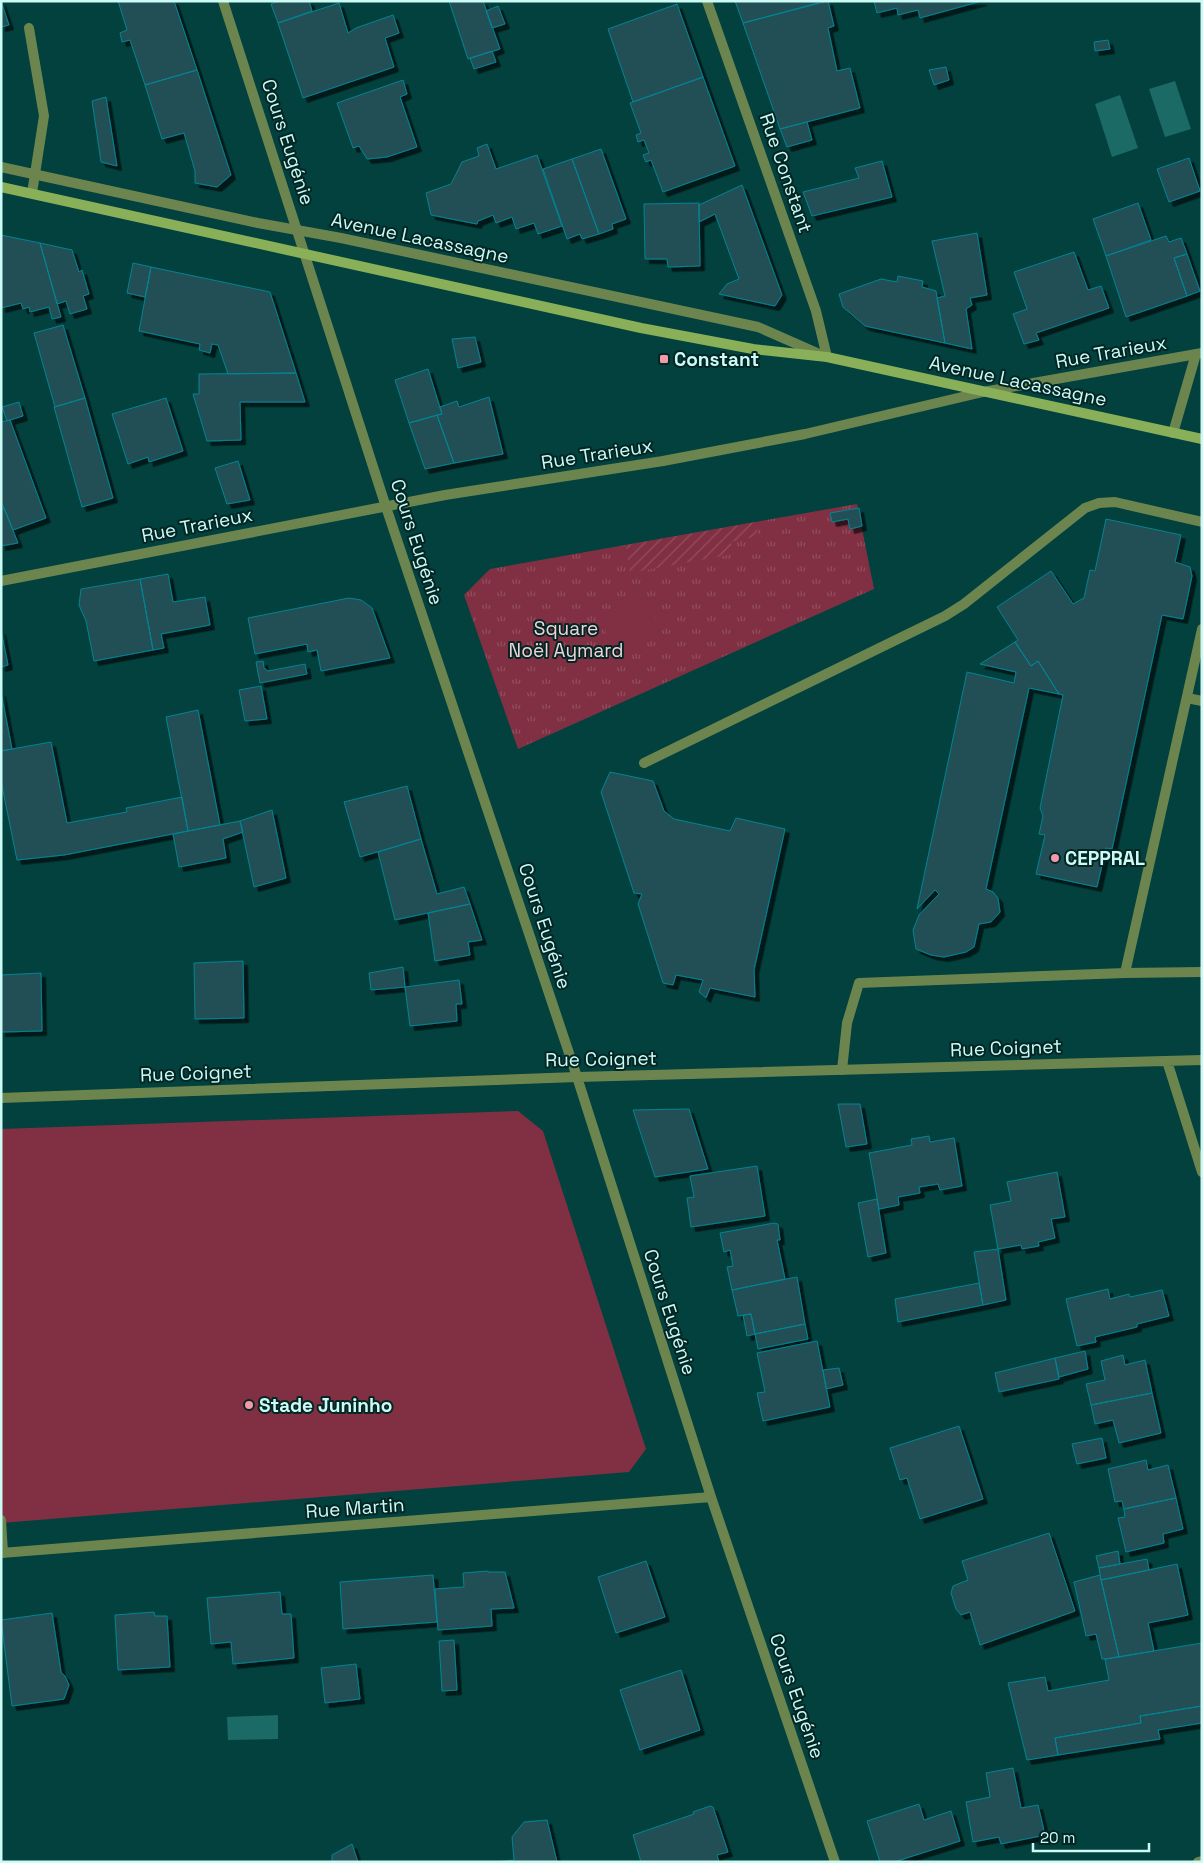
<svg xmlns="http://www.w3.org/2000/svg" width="1203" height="1863" font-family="'Space Grotesk',sans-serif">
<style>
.park{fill:url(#park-tufts)}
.garden{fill:url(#garden-furrows)}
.pitch{fill:#803042}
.water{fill:#1b6a65}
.building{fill:#244f56;stroke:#028594;filter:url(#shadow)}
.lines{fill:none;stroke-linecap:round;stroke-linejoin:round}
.lane{stroke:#6c854f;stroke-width:10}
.street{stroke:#6c854f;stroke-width:10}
.secondary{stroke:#89b058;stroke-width:10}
.poi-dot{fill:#f39aa9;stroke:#032523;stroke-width:2}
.labels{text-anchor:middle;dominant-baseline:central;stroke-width:4;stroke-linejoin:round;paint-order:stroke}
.street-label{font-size:19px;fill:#ccfbf6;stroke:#032523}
.poi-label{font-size:19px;font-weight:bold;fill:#ccfbf6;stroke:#032523;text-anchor:start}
.park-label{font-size:19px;fill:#efd4d7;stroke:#032523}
</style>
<defs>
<pattern id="park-tufts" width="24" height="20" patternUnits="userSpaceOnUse" patternTransform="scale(1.25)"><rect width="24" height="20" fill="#803042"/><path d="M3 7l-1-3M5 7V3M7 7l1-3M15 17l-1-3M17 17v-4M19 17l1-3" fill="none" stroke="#914f5e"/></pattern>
<pattern id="garden-furrows" width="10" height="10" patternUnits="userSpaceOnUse" patternTransform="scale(1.25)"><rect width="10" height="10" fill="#803042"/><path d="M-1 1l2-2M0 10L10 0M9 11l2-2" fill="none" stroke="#914f5e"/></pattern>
<filter id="shadow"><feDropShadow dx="4.5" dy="4.5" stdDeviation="0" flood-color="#0009"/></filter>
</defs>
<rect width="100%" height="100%" fill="#02413e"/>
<!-- park -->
<path class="park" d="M857,504L874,589L518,749L464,595L490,569Z"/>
<!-- garden -->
<path class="garden" d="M756,522L759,536L731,542L733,554L630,573L626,545Z"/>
<!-- pitch -->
<path class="pitch" d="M638,603L650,609L657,622C651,647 638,647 615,654L606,634V610Z
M518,1111L543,1131L646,1449L629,1472L1,1523V1129Z"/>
<!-- water -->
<path class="water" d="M1175,81L1191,129L1165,137L1149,89Z
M1120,95L1138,148L1112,157L1095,104Z
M278,1715V1739L228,1740L227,1717Z"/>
<!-- building -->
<path class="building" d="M1,1L9,25L1,27Z
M118,1H174L197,70L145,85L130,40L122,42L120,33L127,30Z
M279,1H309L312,11L278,23L271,4Z
M449,1H483L500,49L468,59Z
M735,1H817L818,3L743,23Z
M828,1L834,26L828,28L837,71L850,68L860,108L780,129L743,23Z
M874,1H982L920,18L918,10L898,15L897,8L877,13Z
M339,3L348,33L356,28L393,15L399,33L385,38L394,67L303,98L278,23Z
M677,4L703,77L633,102L608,29Z
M498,6L505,24L492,28L486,11Z
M1108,40L1110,49L1095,51L1094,42Z
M492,51L496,62L474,69L470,58Z
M946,67L949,80L934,85L929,70Z
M197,70L231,175L217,187L195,183V171L184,133L162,139L145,85Z
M703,77L735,166L663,192L651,160L646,162L643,155L649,153L644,140L638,142L636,135L641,133L630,103Z
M403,80L407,94L400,97L417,147L387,157L367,159L359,146L353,148L337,103Z
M106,97L117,166L101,162L92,101Z
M807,122L812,140L787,147L780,129Z
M487,144L496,169L537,155L562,226L538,234L534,223L516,229L512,217L496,223L493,215L478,221L477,224L431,215L426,193L451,184L462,162L479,156L477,148Z
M601,149L626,219L612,224L613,229L599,234L572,159Z
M1189,158L1200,191L1169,202L1157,169Z
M572,159L599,234L582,239L580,234L567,239L543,169Z
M882,161L892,197L812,216L803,192L859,178L855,168Z
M742,185L782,295L775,306L719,294L727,284L739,279L715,214L699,222V205Z
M699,203L700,266L668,267L667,259H645L644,204Z
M1138,203L1151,240L1106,256L1093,219Z
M977,233L987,295L970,298L972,305L966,309L972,349L945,343L937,298L945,296L932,241Z
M1,235L40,243L61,317L52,319L49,307L30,312L29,307L23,309L21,303L1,308Z
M1166,236L1169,242L1181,238L1187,254L1174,258L1187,296L1126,317L1106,256Z
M40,243L72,250L79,272L82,270L89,294L83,296L87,309L70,314L66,301L57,304Z
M1074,252L1088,290L1101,286L1109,308L1036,333L1039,340L1024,344L1013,314L1027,309L1014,272Z
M1187,254L1200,291L1187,296L1174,258Z
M133,263L151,267L145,297L127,293Z
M151,267L270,292L296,373L228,374L218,345L212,344L210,353L199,350L200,344L139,331Z
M898,276L923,281L922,287L936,291L945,343L865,326L843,307L839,294L881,279L897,282Z
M63,325L85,398L55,407L34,333Z
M475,337L481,362L458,368L452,339Z
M428,369L442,414L409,423L395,380Z
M296,373L305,402H240L241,440L207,441L193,394H199V374Z
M489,397L503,454L454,463L437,415L442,414L440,407L457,401L459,407Z
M85,398L113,498L82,507L54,407Z
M166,398L183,451L149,462L148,457L128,464L112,414Z
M19,402L23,416L7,421L2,407Z
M437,415L454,463L425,469L409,423Z
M10,420L46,518L13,530L1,501V422Z
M238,461L250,500L227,504L215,468Z
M4,508L18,543L1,546V509Z
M859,508L862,526L850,529L848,519L832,522L830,513Z
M1106,519L1181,535L1175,562L1190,567L1192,576L1183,619L1162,615L1112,849L1106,848L1097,887L1036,874L1045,835L1039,834L1043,816L1040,808L1063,695L1059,694L1038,661L1031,666L1015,642L1018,640L997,607L1051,571L1073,604L1084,598L1090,570L1095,571Z
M168,574L173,602L205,597L210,625L161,634L164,648L153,650L140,579Z
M140,579L153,650L94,661L86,621L79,605L81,589Z
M349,598L361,600L372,608L390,658L321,671L317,650L308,652L307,644L255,654L248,618Z
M1,630L8,665L1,667Z
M1015,642L1031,666L1038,661L1059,694L1029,688L986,889L993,892L998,898L1000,912L991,922L979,924L974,947L966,952L944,957L931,955L916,949L913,930L919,915L939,894L935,890L917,909L967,672L1014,683L1016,672L980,664Z
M263,661L264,668L268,671L305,664L307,674L260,683L256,662Z
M261,686L267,719L245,721L239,690Z
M1,692L12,749L1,751Z
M198,710L220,825L188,831L166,717Z
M51,742L67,823L127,812L126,808L182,797L188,831L64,855L17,860L1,781V751Z
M610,772L653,781L664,811L674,819L730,831L736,818L785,829L754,970L755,997L710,988L706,998L699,992L703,980L676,975L673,985L663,983L638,904L642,894L634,893L601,792Z
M407,786L421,839L360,857L344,802Z
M272,810L286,878L254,887L240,821Z
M240,821L243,832L223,839L226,858L179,867L173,834Z
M421,839L437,894L464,887L470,904L395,920L378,852Z
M470,904L482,940L468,942L470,955L435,961L428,913Z
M243,961L244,1018L195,1019L194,963Z
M403,967L405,987L371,990L369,973Z
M41,973L42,1031L1,1032V975Z
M459,980L462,1004H456L457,1021L410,1026L405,987Z
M838,1104H860L867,1144L846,1147Z
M689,1109L708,1169L655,1177L633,1110Z
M929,1136L930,1142L954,1138L962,1186L940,1190L938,1184L919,1187L920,1193L898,1197L899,1205L879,1209L869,1153L912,1145L911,1139Z
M757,1166L765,1216L691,1227L687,1198L694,1197L690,1176Z
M1057,1172L1065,1217L1051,1219L1055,1238L1038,1242L1039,1246L1022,1249L1021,1245L998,1249L990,1205L1011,1201L1007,1182Z
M877,1199L886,1253L868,1257L858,1203Z
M774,1223L778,1224L780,1240H777L785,1279L732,1290L727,1267L733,1266L730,1250L724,1252L720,1233Z
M998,1249L1006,1300L983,1305L974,1252Z
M797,1277L805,1324L755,1334L751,1314L738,1316L732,1290Z
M979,1283L983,1305L898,1322L895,1299Z
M1108,1289L1110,1299L1129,1294L1130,1297L1162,1290L1169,1316L1137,1324V1327L1095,1337L1096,1342L1077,1346L1066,1299Z
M751,1314L755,1334L747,1336L743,1315Z
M805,1324L808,1339L758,1349L755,1334Z
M817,1341L830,1407L763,1421L757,1393L765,1392L757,1353Z
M1085,1351L1088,1369L1059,1377L1055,1358Z
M1123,1355L1125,1365L1145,1360L1152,1393L1091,1405L1086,1384L1105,1380L1101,1361Z
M1055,1358L1059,1379L999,1392L995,1373Z
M839,1368L843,1385L826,1389L823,1370Z
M1152,1393L1161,1433L1119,1443L1113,1420L1095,1424L1091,1405Z
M959,1426L983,1499L920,1519L907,1478L900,1480L890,1448Z
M1102,1438L1106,1458L1077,1464L1072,1444Z
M1146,1460L1148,1470L1168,1465L1176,1498L1124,1509L1122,1501L1115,1502L1108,1469Z
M1176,1498L1183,1529L1163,1534L1164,1543L1126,1552L1118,1518L1125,1517L1124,1509Z
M1049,1533L1075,1611L980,1645L970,1612L961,1615L956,1609L951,1593L953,1586L968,1580L962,1561Z
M1118,1551L1120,1564L1099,1568L1096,1556Z
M1147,1559L1149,1570L1101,1580L1099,1568Z
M646,1561L665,1617L616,1633L598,1577Z
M1177,1564L1188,1615L1148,1623L1154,1651L1119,1657L1101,1580Z
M488,1571V1572H505L514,1608L491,1609L492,1626L438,1630L435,1589L464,1587L463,1573Z
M433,1575L437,1622L343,1629L340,1582Z
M1100,1575L1119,1657L1105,1659H1102L1096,1634L1086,1636L1074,1582Z
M280,1592L282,1614H291L294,1658L233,1664L231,1642L211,1644L207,1598Z
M154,1612L155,1616H167L170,1667L118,1670L115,1615Z
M52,1613L61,1672L65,1676L69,1685L64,1699L12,1706L1,1620Z
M454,1640L457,1690L442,1691L439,1641Z
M1202,1643V1706L1140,1716L1141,1723L1055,1738L1058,1755L1027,1760L1008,1683L1045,1677L1048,1691L1109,1680L1105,1659Z
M356,1664L360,1699L325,1703L321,1668Z
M681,1670L700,1730L640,1750L620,1690Z
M1202,1706V1723L1158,1730L1160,1739L1058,1755L1055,1738L1141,1723L1140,1716Z
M1013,1768L1021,1808L1038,1805L1045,1835L1001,1844L999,1837L973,1842L966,1802L990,1797L986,1773Z
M919,1804L924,1820L951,1811L960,1841L894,1862H880L867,1821Z
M710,1806L713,1807L728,1852L717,1855L719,1862H641L633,1835L694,1814L693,1812Z
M547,1820L557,1862H496L514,1860L512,1837L524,1822Z
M352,1844L358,1862H332V1855Z"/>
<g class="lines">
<!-- lane -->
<path class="lane" d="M29,28L44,116L32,193
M1,167L258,223L341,238L758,327L824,356
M1187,698L1202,701
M644,763L945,616L964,604L1085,508L1099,503L1115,502L1202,522
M1125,973L1202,972
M842,1070L847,1023L859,983L1125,973L1202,629
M1,1520L3,1553"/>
<!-- street -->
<path class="street" d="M223,1L386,507L577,1077L711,1497L835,1862
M707,1L816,311L827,357
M1173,433L1196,354
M1,581L445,495L663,461L805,434L983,392L1202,353
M1167,1061L1202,1172
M1,1098L577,1077L1202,1060
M1,1553L711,1497
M1198,1862L1202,1861"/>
<!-- secondary -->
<path class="secondary" d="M1,187L641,328L753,349L827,357L1202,439"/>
</g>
<!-- markers -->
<g class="poi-dot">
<rect x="659" y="354" width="10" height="10" rx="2.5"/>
<circle cx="1055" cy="858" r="5"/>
<circle cx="249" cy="1405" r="5"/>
</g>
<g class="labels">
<!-- street labels -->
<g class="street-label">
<text transform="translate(288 142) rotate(72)">Cours Eugénie</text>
<text transform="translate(786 173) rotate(71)">Rue Constant</text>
<text transform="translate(420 238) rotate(12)">Avenue Lacassagne</text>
<text transform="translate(1111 352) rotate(-10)">Rue Trarieux</text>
<text transform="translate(1018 381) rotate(12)">Avenue Lacassagne</text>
<text transform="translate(597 454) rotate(-9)">Rue Trarieux</text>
<text transform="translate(197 525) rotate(-11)">Rue Trarieux</text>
<text transform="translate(417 542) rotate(72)">Cours Eugénie</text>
<text transform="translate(545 926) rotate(72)">Cours Eugénie</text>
<text transform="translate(1006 1048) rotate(-2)">Rue Coignet</text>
<text transform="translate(601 1059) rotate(-1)">Rue Coignet</text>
<text transform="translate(196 1073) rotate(-2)">Rue Coignet</text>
<text transform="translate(670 1312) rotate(72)">Cours Eugénie</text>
<text transform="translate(355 1508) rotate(-4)">Rue Martin</text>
<text transform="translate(797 1696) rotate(71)">Cours Eugénie</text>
</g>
<!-- poi labels -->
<g class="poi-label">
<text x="674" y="359">Constant</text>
<text x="1065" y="858">CEPPRAL</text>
<text x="259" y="1405">Stade Juninho</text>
</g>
<!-- park labels -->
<g class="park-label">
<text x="566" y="628">Square<tspan x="566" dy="22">Noël Aymard</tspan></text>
</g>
</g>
<!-- border -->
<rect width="1203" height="1863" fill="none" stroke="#ccfbf6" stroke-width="5"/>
<!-- scale -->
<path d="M1033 1843v8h116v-8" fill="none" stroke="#ccfbf6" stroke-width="2.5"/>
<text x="1040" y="1843" font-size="15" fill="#ccfbf6" stroke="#032523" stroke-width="4" paint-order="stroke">20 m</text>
</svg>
